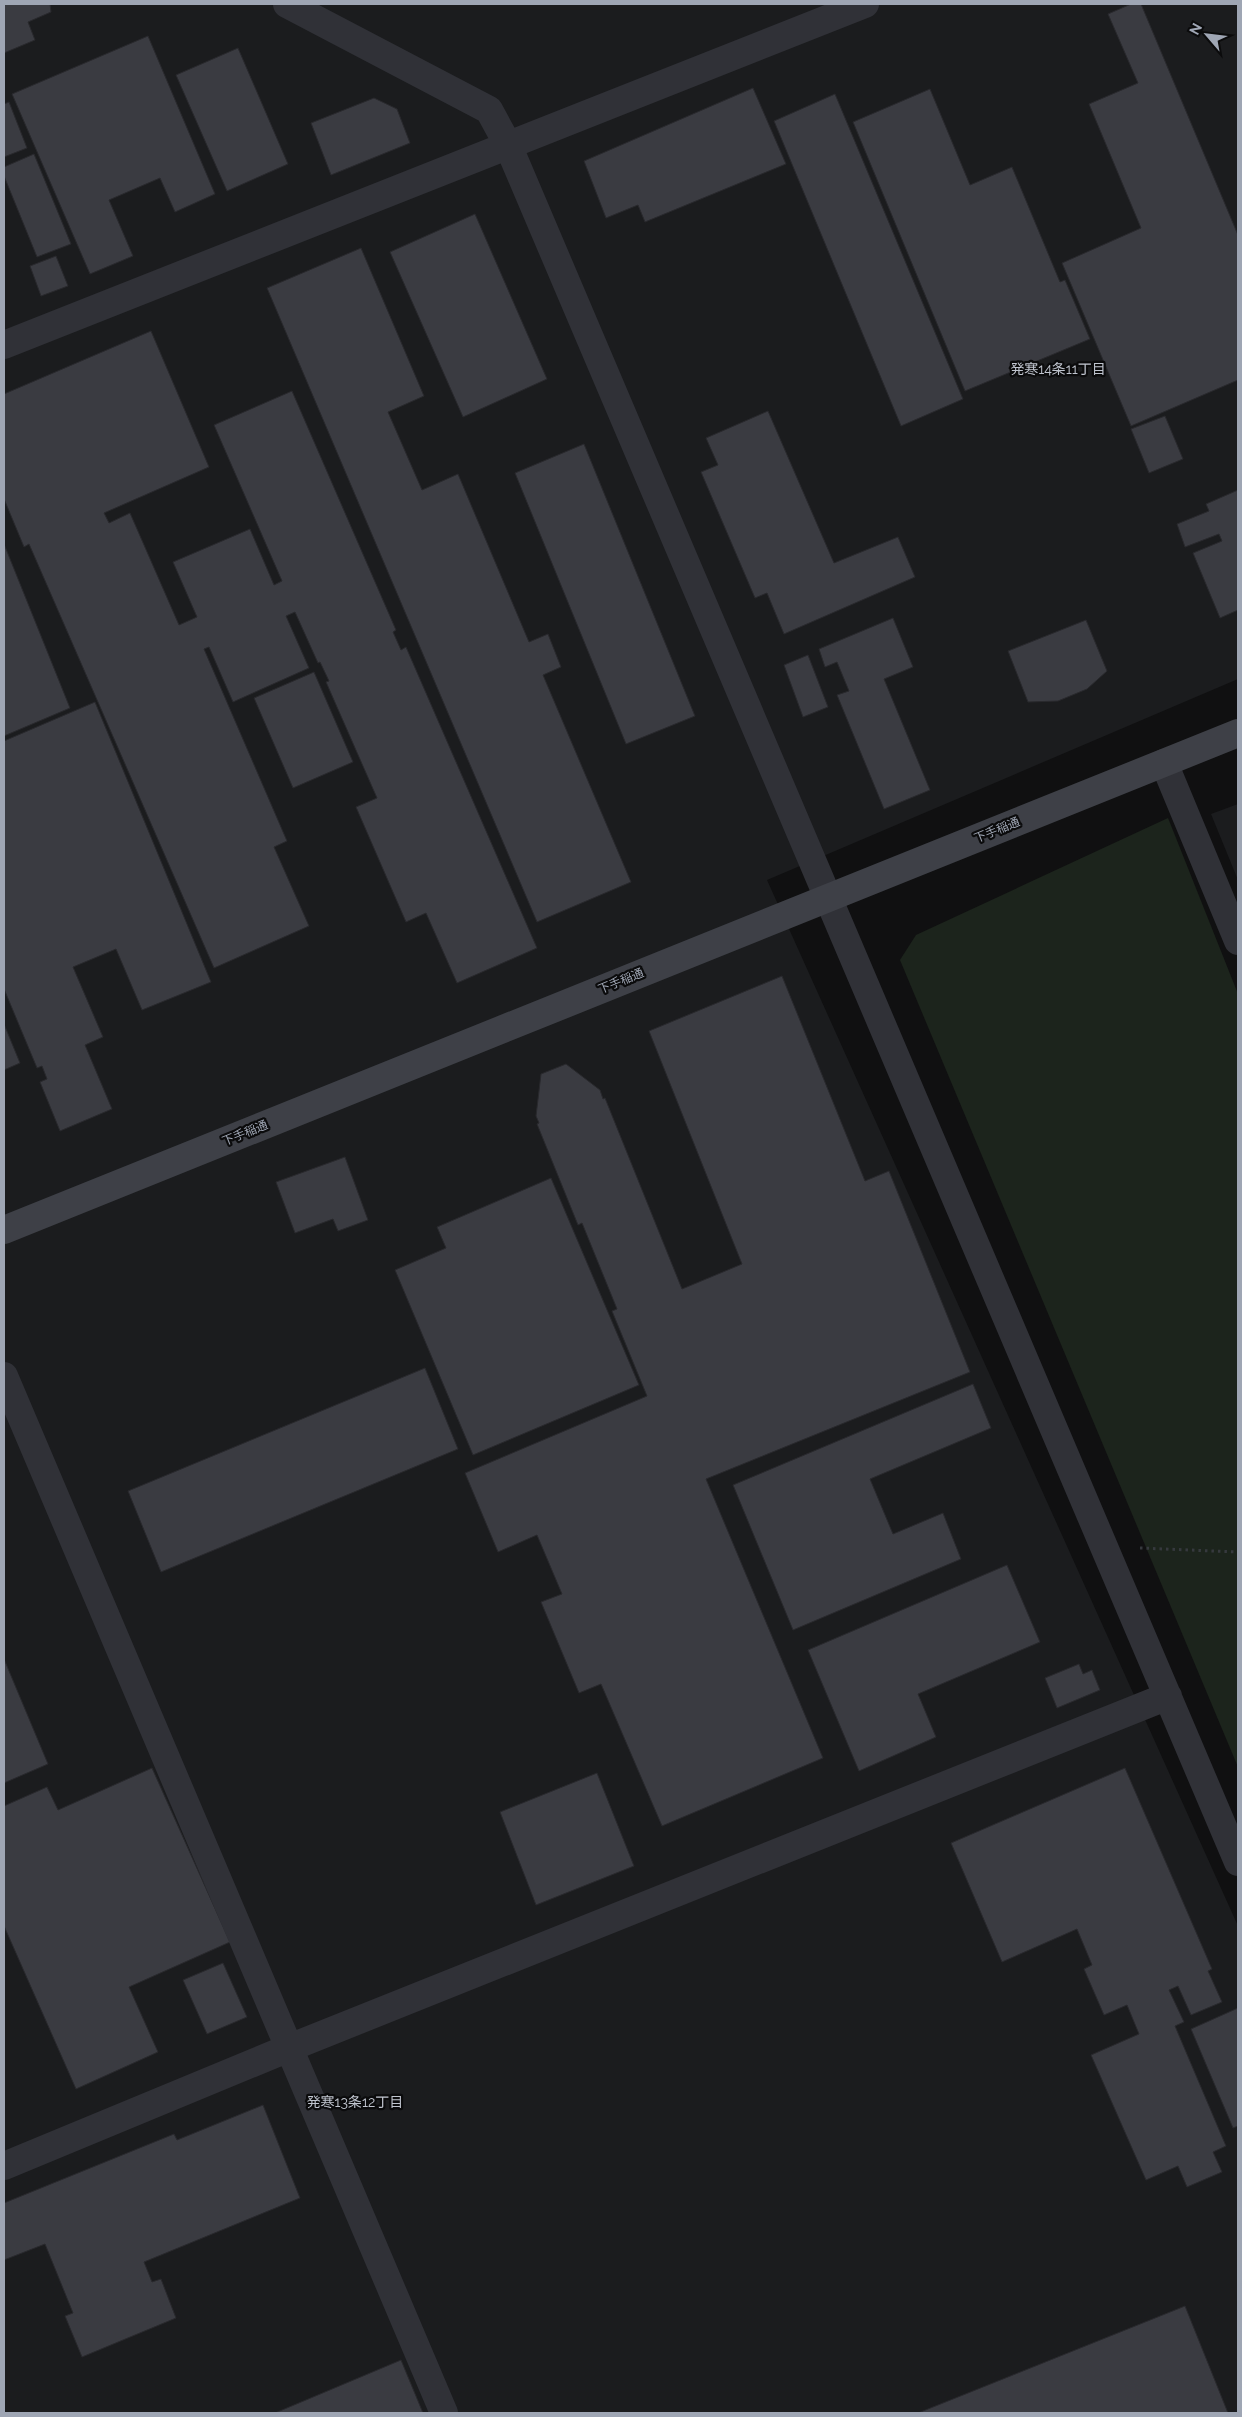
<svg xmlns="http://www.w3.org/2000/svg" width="1242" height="2417" font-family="Raleway,'Noto Sans JP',sans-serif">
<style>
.built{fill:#1b1c1e}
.green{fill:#1c241c}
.building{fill:#3a3b41;stroke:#29292d}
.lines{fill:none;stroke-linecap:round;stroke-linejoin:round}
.path{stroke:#36393e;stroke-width:3;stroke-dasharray:2.5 4;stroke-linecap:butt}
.minor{stroke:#303137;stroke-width:28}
.secondary{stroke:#3e4047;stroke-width:28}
.labels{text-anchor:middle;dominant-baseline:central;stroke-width:4.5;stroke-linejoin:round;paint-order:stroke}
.street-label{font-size:12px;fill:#9fa6b4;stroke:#0b0b0c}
.neighbourhood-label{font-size:14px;fill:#c0c5cf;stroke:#0b0b0c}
</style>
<rect width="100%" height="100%" fill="#101011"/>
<!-- built -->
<path class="built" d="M4,4H1238V679L767,880L1238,1926V2413H4Z
M1238,804V880L1211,814Z"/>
<!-- green -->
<path class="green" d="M1168,818L1238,994V1767L900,960L916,935Z"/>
<!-- building -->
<path class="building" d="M4,4H50L51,12L28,22L35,40L4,53Z
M1131,4H1141L1238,235V380L1131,426L1062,263L1141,228L1089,104L1138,83L1108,14Z
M148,36L215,194L175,212L160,178L109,200L133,256L90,274L12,94Z
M238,48L288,164L227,191L176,75Z
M753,88L786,164L645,222L638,205L606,218L584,161Z
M930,89L970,185L1012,167L1060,282L1065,280L1090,339L965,391L853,122Z
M835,94L963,399L901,426L774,121Z
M374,98L397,109L410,143L331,175L311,123Z
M9,102L27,148L4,157V104Z
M34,154L71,244L37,257L4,176V167Z
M475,214L547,379L463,417L390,252Z
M361,248L424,396L388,412L422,490L458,474L529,642L548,634L561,667L543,675L631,882L537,922L267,288Z
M56,256L68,286L41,296L30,266Z
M151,331L209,467L104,513L109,523L130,513L179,625L197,617L173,562L250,529L274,585L282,581L214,425L292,391L396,630L393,632L401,650L406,647L537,948L457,983L426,913L406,922L356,807L377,798L326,682L329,681L320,662L318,663L295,612L286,616L309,668L233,702L209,647L204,649L287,841L274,847L309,926L214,968L29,544L24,547L4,499V394Z
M768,411L834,563L898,537L915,577L784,634L767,593L755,598L701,472L718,465L706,438Z
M1165,416L1183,459L1149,473L1131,429Z
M584,444L695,716L626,744L515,473Z
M1238,490V610L1220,618L1193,553L1222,541L1219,534L1185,547L1177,524L1209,511L1206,504Z
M4,544L70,708L4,736Z
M893,618L913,667L884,679L930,790L884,809L837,695L849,691L837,662L825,667L819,649Z
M1086,620L1107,671L1087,689L1058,701L1028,702L1008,651Z
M808,655L828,707L803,717L784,665Z
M314,672L353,762L293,788L254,698Z
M95,702L211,982L142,1010L116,949L73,967L103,1037L85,1045L112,1109L60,1131L40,1082L47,1079L42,1066L37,1068L4,989V741Z
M782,976L865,1181L889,1171L970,1372L706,1479L823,1758L662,1826L601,1684L579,1693L541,1602L562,1594L537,1535L498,1552L465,1473L647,1396L612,1311L617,1309L582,1223L578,1225L537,1124L539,1123L536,1116L541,1074L566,1064L600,1090L603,1099L605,1098L682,1289L742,1264L649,1031Z
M4,1024L20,1063L4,1070Z
M345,1157L368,1220L338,1231L333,1219L295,1233L276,1182Z
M551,1178L639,1385L473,1455L395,1270L446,1248L437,1227Z
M425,1368L458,1449L161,1572L128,1491Z
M973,1384L991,1428L870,1479L893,1534L943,1513L961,1559L793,1630L733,1485Z
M1007,1565L1040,1642L918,1694L936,1737L859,1771L808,1650Z
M4,1659L48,1764L4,1783Z
M1079,1664L1083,1674L1092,1670L1100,1690L1057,1708L1045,1678Z
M152,1768L230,1942L129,1987L158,2052L76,2089L4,1926V1806L47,1787L58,1810Z
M1125,1768L1212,1969L1208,1971L1222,2002L1191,2015L1178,1986L1169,1990L1184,2022L1175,2026L1226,2146L1213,2152L1222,2172L1187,2187L1178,2166L1146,2180L1091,2055L1139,2034L1127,2005L1104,2015L1084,1969L1092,1965L1077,1929L1002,1962L951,1843Z
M597,1773L634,1866L536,1905L500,1812Z
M223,1963L247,2017L207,2034L183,1980Z
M1238,2008V2126L1233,2128L1191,2029Z
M263,2105L300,2198L144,2262L152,2282L161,2279L176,2318L82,2357L65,2316L73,2313L45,2244L4,2260V2203L174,2134L177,2140Z
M1185,2306L1228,2413H918Z
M401,2360L423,2413H275Z"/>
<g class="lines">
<!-- path -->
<path class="path" d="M1140,1548L1238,1552"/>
<!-- minor -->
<path class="minor" d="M287,4L489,110L508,145L1238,1862
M4,345L865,4
M1164,763L1238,941
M4,1376L444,2413
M4,2166L289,2048L1168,1696"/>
<!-- secondary -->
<path class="secondary" d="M4,1230L1238,733"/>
</g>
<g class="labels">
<!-- street labels -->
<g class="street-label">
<text transform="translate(997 830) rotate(-22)">下手稲通</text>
<text transform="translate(621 981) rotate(-22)">下手稲通</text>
<text transform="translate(245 1133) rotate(-22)">下手稲通</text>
</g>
<!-- neighbourhood labels -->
<g class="neighbourhood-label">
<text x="1058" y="369">発寒14条11丁目</text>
<text x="355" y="2102">発寒13条12丁目</text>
</g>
</g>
<!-- border -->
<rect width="1242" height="2417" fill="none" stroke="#9fa6b4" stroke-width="10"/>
<!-- north arrow -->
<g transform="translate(1207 35) rotate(298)" stroke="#0b0b0c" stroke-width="4" paint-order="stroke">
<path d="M0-4L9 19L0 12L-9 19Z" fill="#9fa6b4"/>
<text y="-8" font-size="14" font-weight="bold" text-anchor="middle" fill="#9fa6b4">N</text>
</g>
</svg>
